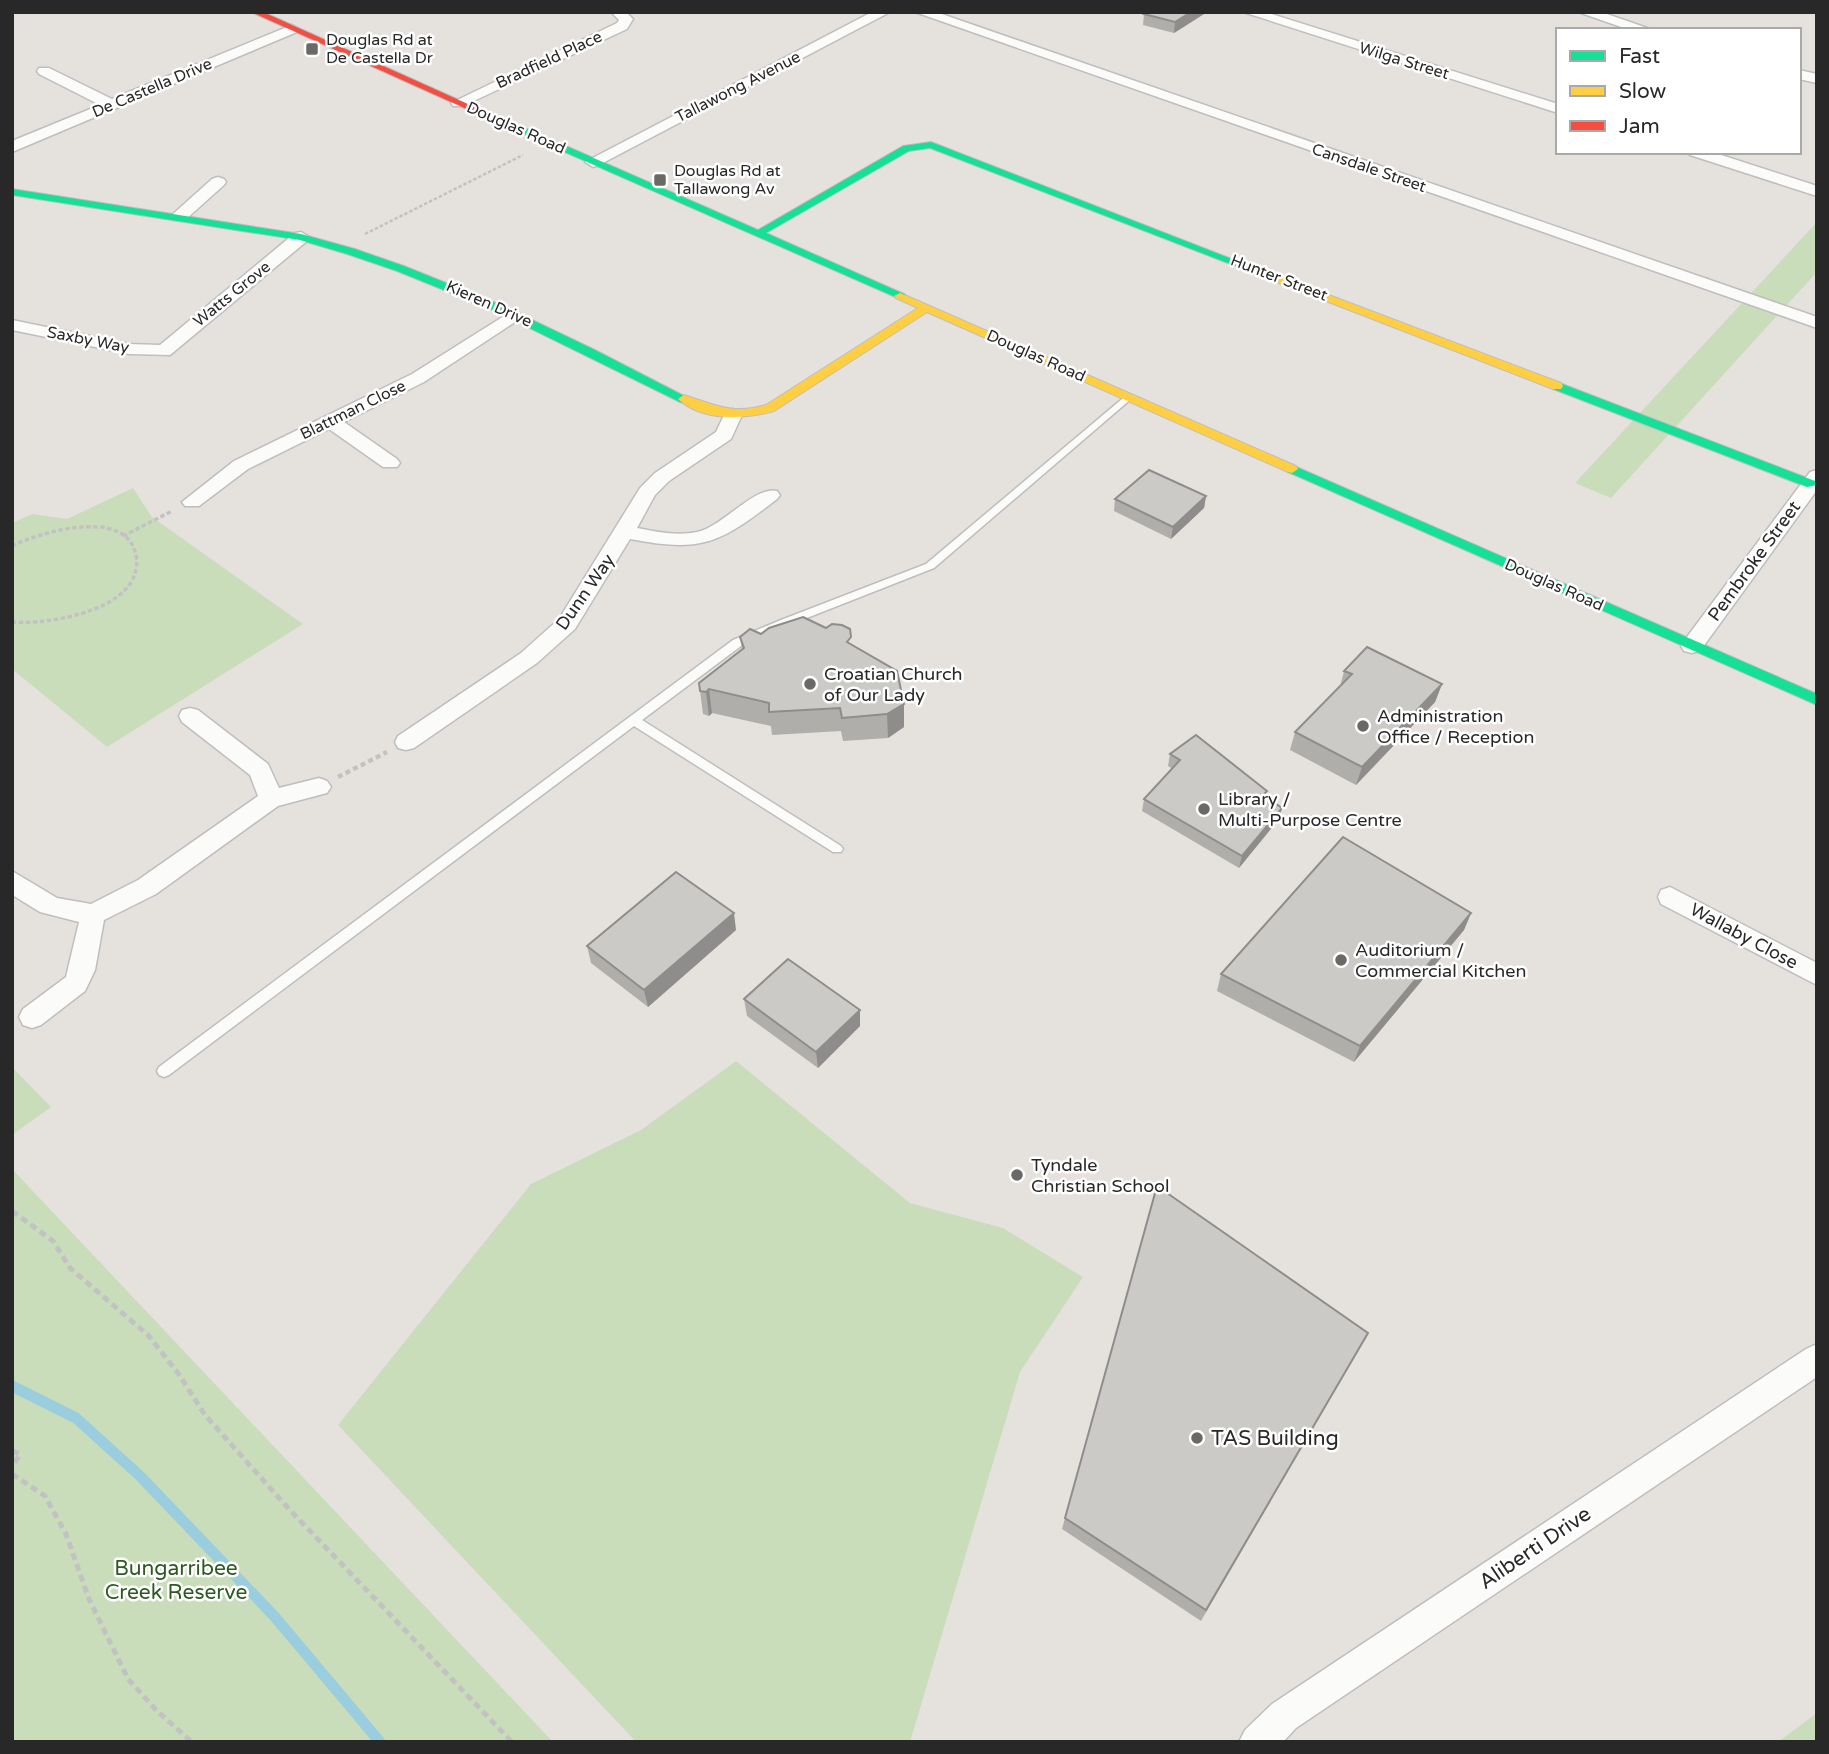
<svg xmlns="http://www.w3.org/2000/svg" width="1829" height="1754" font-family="'Varela Round',sans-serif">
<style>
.green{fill:#c9ddbb}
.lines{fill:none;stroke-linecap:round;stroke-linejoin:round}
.stream{stroke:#9acdde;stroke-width:11}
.lane-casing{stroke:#bfbebf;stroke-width:3}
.street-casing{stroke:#bfbebf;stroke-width:3}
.fast-casing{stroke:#bfbebf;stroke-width:2}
.slow-casing{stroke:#bfbebf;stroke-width:2}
.jam-casing{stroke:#bfbebf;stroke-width:2}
.path-far3{stroke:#c3c2c2;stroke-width:2.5;stroke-dasharray:3.5 2;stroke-linecap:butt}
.path-far2{stroke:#c3c2c2;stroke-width:3.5;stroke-dasharray:4.5 2.5;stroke-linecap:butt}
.path-far1{stroke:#c3c2c2;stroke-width:4.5;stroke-dasharray:5 3.5;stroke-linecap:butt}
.path{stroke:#c3c2c2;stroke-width:5;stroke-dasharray:7 4.5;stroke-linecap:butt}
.lane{fill:#fbfbfa;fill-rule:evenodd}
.street{fill:#fbfbfa;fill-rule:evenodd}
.fast{fill:#16e098;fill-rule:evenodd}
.slow{fill:#ffcf43;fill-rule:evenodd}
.jam{fill:#f24e42;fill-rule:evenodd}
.wall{fill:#afaeab}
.shaded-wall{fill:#8f8d8b}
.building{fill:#cccac7;stroke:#8f8d8b;stroke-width:2}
.poi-dot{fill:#6a6968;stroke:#fff;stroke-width:2.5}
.labels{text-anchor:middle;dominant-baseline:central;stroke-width:5;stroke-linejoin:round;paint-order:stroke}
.far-poi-label{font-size:16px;fill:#282828;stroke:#fff;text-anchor:start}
.far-street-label{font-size:16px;fill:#282828;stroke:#fff}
.street-label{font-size:18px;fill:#282828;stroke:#fff}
.poi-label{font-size:18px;fill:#282828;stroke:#fff;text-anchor:start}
.near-poi-label{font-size:21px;fill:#282828;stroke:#fff;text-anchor:start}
.near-street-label{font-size:21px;fill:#282828;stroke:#fff}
.near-park-label{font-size:21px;fill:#2e5a22;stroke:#fff}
</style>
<rect width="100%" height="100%" fill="#e5e2de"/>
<!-- green -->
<path class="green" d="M1817,222V272L1611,498L1575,483Z
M133,488L152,517L303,624L107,747L12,669V523L32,514L67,519Z
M736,1061L910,1203L1003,1228L1083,1277L1020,1372L910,1742H636L338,1425L531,1184L641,1130Z
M12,1067L51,1107L12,1135Z
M12,1169L553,1742H12Z
M1817,1713V1742H1778Z"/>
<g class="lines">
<!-- stream -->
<path class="stream" d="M12,1386L76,1418L140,1476L275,1617L380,1742"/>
<!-- lane casing -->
<g class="lane-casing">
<path id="lane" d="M1128,394L1131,395V399L934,568L789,625L741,646L642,720L841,846L843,849L841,852H833L634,726L169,1075L164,1077L159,1075L157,1071L159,1067L733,640L781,620L926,564Z"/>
</g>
<!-- street casing -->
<g class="street-casing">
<path id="street" d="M611,12H626L633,19L627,29L463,106H453L451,103L617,23L619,20Z
M872,12H890L599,165L593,167L585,162Z
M915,12H936L1817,317V328Z
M1243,12H1265L1558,104V113Z
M1578,12H1601L1653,30H1630Z
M292,25L299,29L297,32L12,152V141L100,105L39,74L37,71L39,68H49L112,99Z
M1799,70L1817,74V83L1799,79Z
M1687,152H1712L1817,186V196L1690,155Z
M218,177L224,179L226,182L224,185L185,220H173L171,217L173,214L212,179Z
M301,232L309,237L307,241L170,355L129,354L12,330V320L129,344L160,345L295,233Z
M512,311L518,312L521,316L518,320L424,382L344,422L397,459L400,463L397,467H383L329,429L248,469L199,506H185L182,502L234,461L412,374Z
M733,409L742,415L731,439L669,481L655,495L637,528C657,532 678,536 697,532C722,527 756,485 777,491L780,495L777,499C720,543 703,553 630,539L575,629L537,663L414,748L406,750L398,748L395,742L398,736L521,653L559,619L640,488L655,473L716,432L726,411Z
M1817,470V490L1700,651L1692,653L1684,651L1681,646L1684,641L1810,472Z
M190,708L198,710L268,764L279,788L319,778L327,781L331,787L327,793L278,806L156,894L104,920L95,970L85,991L41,1025L32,1028L23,1025L19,1017L23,1009L66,977L79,922L40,912L14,896L12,871L57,898L91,904L138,880L258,796L250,775L182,722L179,716L182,710Z
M1670,887L1817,963V985L1661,904L1658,897L1661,890Z
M1817,1344V1377L1296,1728L1283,1742H1239L1245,1730L1272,1704L1806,1349Z"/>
</g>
<!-- fast casing -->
<g class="fast-casing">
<path id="fast" d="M471,107H477L758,230L903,146L931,142L1260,270L1251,272L930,148L909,151L766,233L904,294L906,296L900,299L471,111Z
M12,189L301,234L355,249L404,266L501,305L595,350L690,399L684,403L680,402L493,310L397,271L347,254L300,240L12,195Z
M1557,382L1815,481L1817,485L1807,487L1553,389V383Z
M1292,465L1817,694V705L1288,472L1286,469Z"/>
</g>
<!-- slow casing -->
<g class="slow-casing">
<path id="slow" d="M1255,267L1561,383L1563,386L1561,389H1553L1251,272L1250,270Z
M900,293L1296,466L1298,469L1292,473L1288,472L927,312L774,411C744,419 703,422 678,399L684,395C716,405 731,415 766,405L918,308L896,298L894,296Z"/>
</g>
<!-- jam casing -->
<g class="jam-casing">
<path id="jam" d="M251,12H263L479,109L471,111Z"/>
</g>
<!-- path-far3 -->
<path class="path-far3" d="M365,234L523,155"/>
<!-- path-far2 -->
<path class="path-far2" d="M123,536L172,511
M12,546C40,532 128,506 136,556C145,610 48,625 12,622"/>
<!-- path-far1 -->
<path class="path-far1" d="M338,777L387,752"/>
<!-- path -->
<path class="path" d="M12,1211L53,1241L70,1268L148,1335L178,1373L205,1415L288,1508L512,1742
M12,1451L20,1454L12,1467
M12,1474L45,1496L66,1534L89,1599L128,1679L156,1710L192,1742"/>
<!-- lane -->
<use href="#lane" class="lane"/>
<!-- street -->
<use href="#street" class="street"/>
<!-- fast -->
<use href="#fast" class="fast"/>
<!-- slow -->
<use href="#slow" class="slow"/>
<!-- jam -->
<use href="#jam" class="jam"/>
</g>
<!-- wall -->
<path class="wall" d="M1144,14H1204L1174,33L1143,25Z
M1206,496L1204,508L1171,539L1114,511L1115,499Z
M761,634L852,644L904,727L888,738L843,741L841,731L772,735L771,726L712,713L709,716L703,714L700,691L742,650L740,637Z
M1344,671L1442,684L1435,702L1356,785L1290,750L1295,732L1340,687Z
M1170,754L1267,791L1265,797L1279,819L1239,868L1142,811L1144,799L1173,769L1168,766Z
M1471,913L1464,930L1354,1062L1217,991L1221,974Z
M736,930L648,1007L591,963L587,946Z
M744,999L860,1026L818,1068L747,1016Z
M1360,1347L1201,1621L1062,1529L1065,1518Z"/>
<!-- shaded-wall -->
<path class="shaded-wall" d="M1191,12H1204V14L1174,33L1175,22Z
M1206,496L1204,508L1171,539L1173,527Z
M1442,684L1435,702L1356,785L1362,767Z
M709,689L712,713L709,716L706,692Z
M904,704V727L888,738L887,714Z
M1282,808L1279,819L1239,868L1242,856Z
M734,913L736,930L648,1007L644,990Z
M1471,913L1464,930L1354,1062L1360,1046Z
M860,1010V1026L818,1068L816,1052Z"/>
<!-- building -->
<path class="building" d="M1147,12H1191L1175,22L1144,14Z
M1149,470L1206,496L1173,527L1115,499Z
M803,617L826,628L832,624L842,625L850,629L851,637L847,642L897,671L904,704L887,714L842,718L840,708L769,712V703L709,689L706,692L700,691L699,683L744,648L740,637L750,629L761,634L769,628Z
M1367,647L1442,684L1362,767L1295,732L1352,674L1344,671Z
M1196,735L1267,791L1263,795L1282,808L1242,856L1144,799L1180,760L1170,754Z
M1343,837L1471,913L1360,1046L1221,974Z
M676,872L734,913L644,990L587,946Z
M788,959L860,1010L816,1052L744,999Z
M1157,1186L1368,1333L1206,1610L1065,1518Z"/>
<!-- markers -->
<g class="poi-dot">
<rect x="305" y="42" width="14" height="14" rx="3.5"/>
<rect x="653" y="173" width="14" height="14" rx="3.5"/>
<circle cx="810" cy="684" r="7"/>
<circle cx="1363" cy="726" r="7"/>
<circle cx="1204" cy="809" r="7"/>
<circle cx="1341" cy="960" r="7"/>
<circle cx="1017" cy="1175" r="7"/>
<circle cx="1197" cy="1438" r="7"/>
</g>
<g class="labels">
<!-- far-poi labels -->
<g class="far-poi-label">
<text x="326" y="40">Douglas Rd at<tspan x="326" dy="18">De Castella Dr</tspan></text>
<text x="674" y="171">Douglas Rd at<tspan x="674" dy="18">Tallawong Av</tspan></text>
</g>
<!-- far-street labels -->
<g class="far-street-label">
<text transform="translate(549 60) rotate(-25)">Bradfield Place</text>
<text transform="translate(1404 61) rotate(17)">Wilga Street</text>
<text transform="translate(738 87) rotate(-27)">Tallawong Avenue</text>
<text transform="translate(152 88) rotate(-23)">De Castella Drive</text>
<text transform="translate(516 128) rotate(24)">Douglas Road</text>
<text transform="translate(1369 168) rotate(19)">Cansdale Street</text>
<text transform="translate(1279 278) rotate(21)">Hunter Street</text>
<text transform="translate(232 294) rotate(-39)">Watts Grove</text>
<text transform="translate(489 304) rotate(24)">Kieren Drive</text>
<text transform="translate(88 340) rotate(11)">Saxby Way</text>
<text transform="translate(1036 356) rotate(24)">Douglas Road</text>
<text transform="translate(353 410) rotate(-26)">Blattman Close</text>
<text transform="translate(1554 585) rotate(24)">Douglas Road</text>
</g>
<!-- street labels -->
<g class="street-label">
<text transform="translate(1754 561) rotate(-54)">Pembroke Street</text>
<text transform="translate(585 592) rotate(-55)">Dunn Way</text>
<text transform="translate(1744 936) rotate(28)">Wallaby Close</text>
</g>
<!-- poi labels -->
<g class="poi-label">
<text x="824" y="674">Croatian Church<tspan x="824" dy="21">of Our Lady</tspan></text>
<text x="1377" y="716">Administration<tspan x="1377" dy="21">Office / Reception</tspan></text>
<text x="1218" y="799">Library /<tspan x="1218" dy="21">Multi-Purpose Centre</tspan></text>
<text x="1355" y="950">Auditorium /<tspan x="1355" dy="21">Commercial Kitchen</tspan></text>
<text x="1031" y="1165">Tyndale<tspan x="1031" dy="21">Christian School</tspan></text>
</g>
<!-- near-poi labels -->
<g class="near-poi-label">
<text x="1211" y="1438">TAS Building</text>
</g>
<!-- near-street labels -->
<g class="near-street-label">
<text transform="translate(1535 1548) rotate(-34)">Aliberti Drive</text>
</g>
<!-- near-park labels -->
<g class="near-park-label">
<text x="176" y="1568">Bungarribee<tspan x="176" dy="24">Creek Reserve</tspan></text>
</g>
</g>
<!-- border -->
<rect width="1829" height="1754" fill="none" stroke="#282828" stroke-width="28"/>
<!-- legend -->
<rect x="1556" y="28" width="245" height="126" fill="#ffffff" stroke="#a9a9a9" stroke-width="2"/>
<rect x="1570" y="51" width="35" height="10" fill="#16e098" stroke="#a9a9a9" stroke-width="2"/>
<text x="1619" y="63" font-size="21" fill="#282828">Fast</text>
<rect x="1570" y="86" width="35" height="10" fill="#ffcf43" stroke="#a9a9a9" stroke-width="2"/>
<text x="1619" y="98" font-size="21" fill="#282828">Slow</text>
<rect x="1570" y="121" width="35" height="10" fill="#f24e42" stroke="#a9a9a9" stroke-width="2"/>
<text x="1619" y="133" font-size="21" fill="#282828">Jam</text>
</svg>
